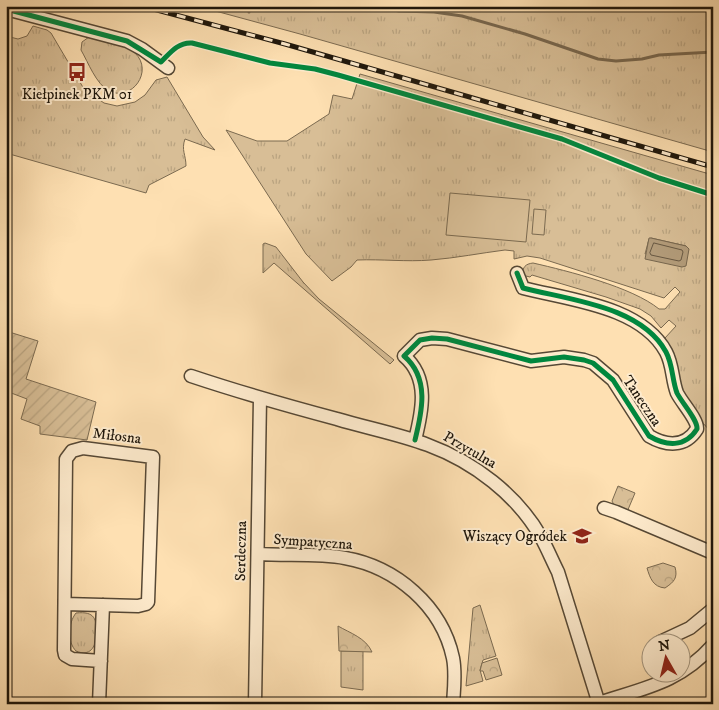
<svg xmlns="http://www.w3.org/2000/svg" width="719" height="710" font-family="'IM FELL DW Pica',serif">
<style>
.grass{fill:url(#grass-tufts);stroke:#7b6a50;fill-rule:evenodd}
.park{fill:url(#park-crowns);stroke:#7b6a50}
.garden{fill:url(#garden-furrows);stroke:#7b6a50}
.pitch{fill:#d8be96;stroke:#7b6a50}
.water{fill:#b29b79;stroke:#77664d}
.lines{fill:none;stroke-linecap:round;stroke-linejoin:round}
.shore{stroke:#685842;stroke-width:1}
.stream{stroke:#77664d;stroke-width:3}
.minor-casing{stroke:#564835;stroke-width:15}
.minor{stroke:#feebcd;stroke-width:12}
.rail-casing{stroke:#1e160b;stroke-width:5}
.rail{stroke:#feebcd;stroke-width:3;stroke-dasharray:9;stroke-linecap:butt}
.cycleway-casing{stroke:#feebcd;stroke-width:8}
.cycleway{stroke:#00873e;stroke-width:5}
.labels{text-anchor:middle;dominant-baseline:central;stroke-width:4;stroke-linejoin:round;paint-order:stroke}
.poi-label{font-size:15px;fill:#1e160b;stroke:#feebcd}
.street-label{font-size:15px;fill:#1e160b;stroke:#feebcd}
</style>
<defs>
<pattern id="grass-tufts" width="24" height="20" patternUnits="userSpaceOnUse" patternTransform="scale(1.25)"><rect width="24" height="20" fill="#d8be96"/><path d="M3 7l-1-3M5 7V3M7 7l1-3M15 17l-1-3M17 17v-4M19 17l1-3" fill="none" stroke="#b9a380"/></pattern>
<pattern id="park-crowns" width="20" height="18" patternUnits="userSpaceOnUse" patternTransform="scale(1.25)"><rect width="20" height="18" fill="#d8be96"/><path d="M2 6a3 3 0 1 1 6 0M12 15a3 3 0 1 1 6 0" fill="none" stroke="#b9a380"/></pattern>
<pattern id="garden-furrows" width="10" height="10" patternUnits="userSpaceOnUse" patternTransform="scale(1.25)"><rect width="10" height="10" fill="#d8be96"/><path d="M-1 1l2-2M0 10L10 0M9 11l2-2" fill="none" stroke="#b9a380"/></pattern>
</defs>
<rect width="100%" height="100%" fill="#fee0b2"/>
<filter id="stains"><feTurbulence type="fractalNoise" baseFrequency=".004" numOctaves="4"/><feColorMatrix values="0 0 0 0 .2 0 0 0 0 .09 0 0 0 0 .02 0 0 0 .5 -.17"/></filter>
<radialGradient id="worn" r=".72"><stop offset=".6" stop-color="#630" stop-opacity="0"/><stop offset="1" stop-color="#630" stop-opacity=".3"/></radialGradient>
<!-- grass -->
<path class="grass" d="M197,6H713V152L300,34Z
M33,26L47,30L51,33L84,89L104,103L117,106L135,102L145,95L156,80L167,77L203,137L215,150L185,139C181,150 186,155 186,166L149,185L146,193L6,153V45L10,37L18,39L27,36Z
M89,37C103,41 124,43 135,53C154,71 132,102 109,91C96,84 88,62 81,50L82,42Z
M360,74L713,175V434L700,420L681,387L665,338L676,326L669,320L661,328L651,316L640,309L606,297L532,275L530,277L522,275C523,267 525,264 533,263C568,271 632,287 659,309H665L680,292L675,287L664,298L540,258L527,256L514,259V251L505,250C481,253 456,258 431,260C406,262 382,259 357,260L351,267L332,281L306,254L226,130L257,141H287L329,114L333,95L352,99ZM651,238L686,246L645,254L649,239Z
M265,243L276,247L303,282L319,299L394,360L390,364L274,263L263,273V244Z
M480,605L496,656L483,660L480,670L483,681L466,686L473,608Z
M76,613C95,611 97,619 96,635C96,647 90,657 76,651C67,642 68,623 76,613Z
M341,651H363V690L341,687Z"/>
<!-- park -->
<path class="park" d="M618,486L635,493L627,512L615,507L612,501Z
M663,563L675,567C678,578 674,582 665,588C653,587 650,578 647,568Z
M338,626C350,633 366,638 372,652L339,651Z
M497,658L502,675L486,680L483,671H480L482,663Z"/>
<!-- garden -->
<path class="garden" d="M6,331L38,341L26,379L96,402L87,440L40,434V426L21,419L27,399L6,391Z"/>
<!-- pitch -->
<path class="pitch" d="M450,193L530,200L526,242L446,235Z
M534,209L546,210L544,235L532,234Z"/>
<!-- water -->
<path class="water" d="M649,238H651L686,246L689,249L686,266L682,267L645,259Z"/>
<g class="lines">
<!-- shore -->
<path class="shore" d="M654,243L682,250L683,252L681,260L679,261L651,255L650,253Z"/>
<!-- stream -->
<path class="stream" d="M375,6L399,11L434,12L462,16L525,34L598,59L616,61L642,59L659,55L713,52
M249,12V10"/>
<!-- minor casing -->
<g class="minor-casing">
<path id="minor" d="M6,9L127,41L142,49L168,68
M191,376C239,392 288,406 337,419C367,428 399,434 428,445C474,462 517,495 541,537C547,548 552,560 558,572L599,704
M415,440C422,412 430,378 404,356L420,340L432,338L447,339L531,361L564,357L584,360L593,363L613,380L649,436C666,446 685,448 697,429C698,420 682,403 677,393C672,380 673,365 666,352C641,306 569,300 523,288L517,273
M604,508L616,512L713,553
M258,554C286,556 317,553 345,558C396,567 442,606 453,658C456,673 454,689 453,704
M65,604L138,606L146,604L148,602L153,457L83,448L72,451L66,459L64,650L65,655L72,659L101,661
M660,642L690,628L713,609
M99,704L103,605
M255,704L260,398
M596,704C643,688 678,684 713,645"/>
</g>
<!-- minor -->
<use href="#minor" class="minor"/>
<!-- rail casing -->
<g class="rail-casing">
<path id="rail" d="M142,6L285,44L713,167"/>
</g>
<!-- rail -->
<use href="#rail" class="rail"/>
<!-- cycleway casing -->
<g class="cycleway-casing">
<path id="cycleway" d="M6,9L127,41L161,62C170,53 178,42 192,43L270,63L315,69L338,75L562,139L659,178L713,195
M415,440C422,412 430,378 404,356L420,340L432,338L447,339L531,361L564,357L584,360L593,363L613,380L649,436C666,446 685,448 697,429C698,420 682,403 677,393C672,380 673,365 666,352C641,306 569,300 523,288L517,273"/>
</g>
<!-- cycleway -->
<use href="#cycleway" class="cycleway"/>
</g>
<!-- icons -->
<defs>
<g id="bus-bare" transform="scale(1.5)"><path d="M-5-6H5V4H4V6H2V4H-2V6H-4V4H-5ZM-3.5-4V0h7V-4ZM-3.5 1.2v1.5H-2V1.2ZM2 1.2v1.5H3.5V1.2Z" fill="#8f2418" stroke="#feebcd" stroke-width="2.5" paint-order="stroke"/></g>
<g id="school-bare" transform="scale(1.5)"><path d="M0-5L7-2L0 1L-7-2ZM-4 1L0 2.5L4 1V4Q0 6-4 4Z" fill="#8f2418" stroke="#feebcd" stroke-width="2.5" paint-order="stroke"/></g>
</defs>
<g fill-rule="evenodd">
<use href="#bus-bare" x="77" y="72"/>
<use href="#school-bare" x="582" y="536"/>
</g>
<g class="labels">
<!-- poi labels -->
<g class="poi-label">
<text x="77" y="94">Kiełpinek PKM 01</text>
<text x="567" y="536" text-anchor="end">Wiszący Ogródek</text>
</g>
<!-- street labels -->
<g class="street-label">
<text transform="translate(642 401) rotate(56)">Taneczna</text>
<text transform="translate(117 436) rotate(7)">Miłosna</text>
<text transform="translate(470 450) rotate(30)">Przytulna</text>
<text transform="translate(313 542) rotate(4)">Sympatyczna</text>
<text transform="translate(241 551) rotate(-89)">Serdeczna</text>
</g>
</g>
<!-- margin -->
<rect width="719" height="710" fill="none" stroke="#fee0b2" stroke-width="25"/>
<rect x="8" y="8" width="704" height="695" fill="none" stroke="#1e160b" stroke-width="2.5"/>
<rect x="12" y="12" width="694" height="685" fill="none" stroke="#1e160b"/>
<!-- north arrow -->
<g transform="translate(666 658) rotate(352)"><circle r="24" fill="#feebcd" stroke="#a4967f"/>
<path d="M0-4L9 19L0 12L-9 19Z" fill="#8f2418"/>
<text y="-8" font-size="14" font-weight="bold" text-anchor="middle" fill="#1e160b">N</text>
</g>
<rect width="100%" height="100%" filter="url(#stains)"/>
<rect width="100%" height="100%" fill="url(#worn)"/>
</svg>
